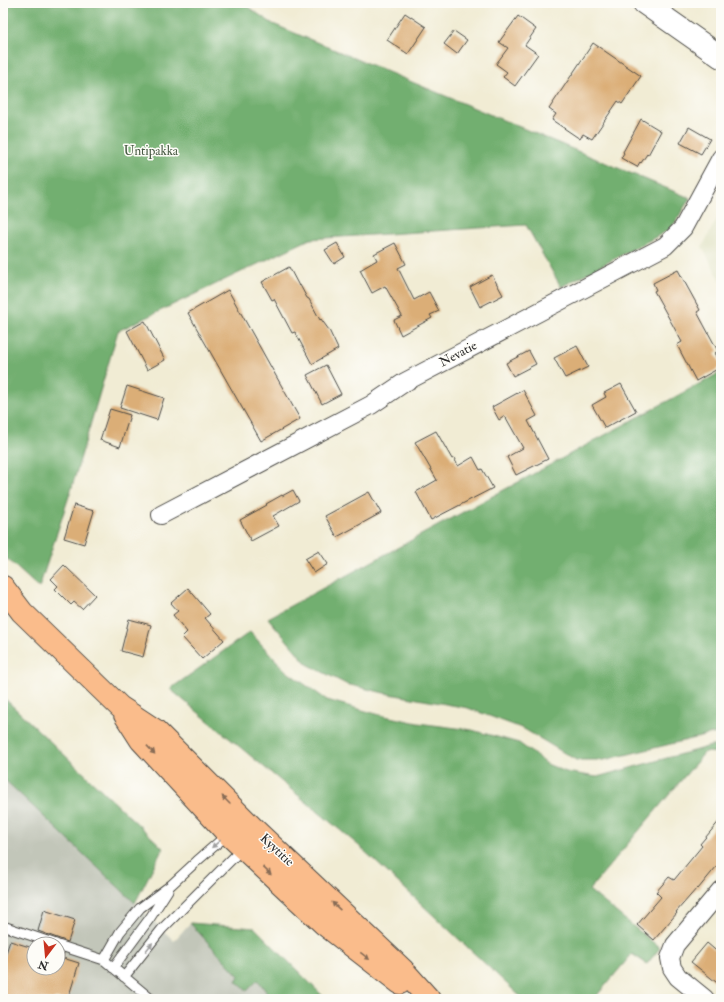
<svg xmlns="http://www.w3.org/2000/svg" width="724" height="1002" font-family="'IM FELL Double Pica',serif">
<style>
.built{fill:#dcdebc}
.industrial{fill:#c2c6b9;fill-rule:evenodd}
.forest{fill:#72af6f;stroke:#4e6d4d}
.building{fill:#dbae77}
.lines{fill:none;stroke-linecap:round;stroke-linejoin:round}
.service-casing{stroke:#494844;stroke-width:11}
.minor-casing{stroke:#494844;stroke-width:20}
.tertiary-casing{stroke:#494844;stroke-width:24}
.primary-casing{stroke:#494844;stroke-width:24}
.service{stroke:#fff;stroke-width:9}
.minor{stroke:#fff;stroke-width:18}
.tertiary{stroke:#fff;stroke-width:22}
.primary{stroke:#fabc8b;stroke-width:22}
.oneway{fill:#886c56}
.oneway2{fill:#a0a0a0}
.labels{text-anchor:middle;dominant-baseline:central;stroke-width:3;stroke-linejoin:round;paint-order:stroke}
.park-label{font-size:13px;fill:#495b45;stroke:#fdfcf7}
.street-label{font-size:13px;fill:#2b2b2b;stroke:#fdfcf7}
</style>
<rect width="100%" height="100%" fill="#fdfcf7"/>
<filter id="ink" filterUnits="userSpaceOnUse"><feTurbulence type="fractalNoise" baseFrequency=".025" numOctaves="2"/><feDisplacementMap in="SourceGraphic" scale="8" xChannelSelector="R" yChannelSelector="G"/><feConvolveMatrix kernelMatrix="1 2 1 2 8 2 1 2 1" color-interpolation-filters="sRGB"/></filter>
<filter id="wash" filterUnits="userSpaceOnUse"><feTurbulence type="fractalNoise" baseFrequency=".012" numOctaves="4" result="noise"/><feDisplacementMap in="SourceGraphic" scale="16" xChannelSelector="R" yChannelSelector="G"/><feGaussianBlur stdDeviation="0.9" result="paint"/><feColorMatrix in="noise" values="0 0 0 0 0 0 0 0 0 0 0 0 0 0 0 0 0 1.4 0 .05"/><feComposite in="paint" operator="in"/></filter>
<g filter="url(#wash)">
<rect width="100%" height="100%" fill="#f1ecd4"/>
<!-- built -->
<path class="built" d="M721,211V282L702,247Z"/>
<!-- industrial -->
<path class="industrial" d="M3,778L104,873L174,941L190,923L240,976L237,982L247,991L258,980L267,993L255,999H3ZM34,944H58V968H34Z"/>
<!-- forest -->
<path class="forest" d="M3,3H242L273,24L690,198L671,229L561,287L526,225L310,239L118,331L72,487L39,588L3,555Z
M721,372V732L604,760H576L524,729L468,708L384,693L346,684L307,664L268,618Z
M250,632L286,671L327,700L380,715L418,723L472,730L519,743L547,764L566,772L597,777L711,746H721V753L705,752L589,890L660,948L647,964L632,954L594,999H523L358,845L170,689Z
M3,697L163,848L135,903L3,778Z
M190,923L255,928L326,999H255L267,993L258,980L247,991L236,981L239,976Z"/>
<g id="blocks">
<!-- building -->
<path class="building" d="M405,13L426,27L408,54L387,40Z
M518,16L536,29L525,45L538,54L515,86L503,77L507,72L496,64L508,48L499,42Z
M454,31L467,40L457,54L444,44Z
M593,43L641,76L622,104L618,101L592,139L583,134L580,139L552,120L556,114L549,109Z
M641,119L661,131L648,155L647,154L641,163L640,162L637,167L621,158L624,153L623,152Z
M689,127L710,139L701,154L680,143Z
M337,243L345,257L334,264L325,250Z
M395,243L406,264L398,268L414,300L429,292L439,311L430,315L432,318L401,335L394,320L402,316L385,286L372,293L360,270L377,260L374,254Z
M289,267L299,286L300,285L307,298L309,299L320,320L321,319L329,330L338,349L312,364L295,332L292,333L274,299L272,300L262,282Z
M678,270L700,310L697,312L718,351L715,353L721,364V367L696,381L677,345L682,342L654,291L656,290L653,283Z
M492,275L503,295L480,307L470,287Z
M228,290L300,419L261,441L188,313Z
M145,321L165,360L147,370L127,331Z
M577,346L588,367L565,378L554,358Z
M529,351L536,364L513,376L506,363Z
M326,365L341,394L322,404L307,375Z
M621,384L636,411L605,428L592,405L606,397L604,393Z
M127,386L164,398L157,420L120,408Z
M523,390L537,416L528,421L548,459L516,475L507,457L523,448L505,416L499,420L492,407Z
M110,409L130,415L120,447L100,440Z
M436,431L452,459L454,458L458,466L473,457L480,470L482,469L493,488L431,520L416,492L437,480L415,442Z
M293,490L299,501L273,516L279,526L251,541L240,520L267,505L266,504L282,495V496Z
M369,492L381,513L337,537L325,516Z
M74,505L94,511L84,544L64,538Z
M319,551L328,564L314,573L305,559Z
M64,565L95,595L82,609L74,602L71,605L55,589L58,586L51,579Z
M188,588L210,614L205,618L224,640L202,659L182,637L187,632L173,615L178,611L171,603Z
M129,619L151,625L143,657L121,651Z
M721,819V861L698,889L697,888L676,912L677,913L654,940L637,925L661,897L656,892L669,877L674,880L702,846L700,844Z
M44,910L75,920L68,942L38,931Z
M10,941L33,948L34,943L37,944H34V968H58V951L64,953L63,958L79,963L68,999H3V962Z
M707,943L721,955V986L691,962Z"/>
</g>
</g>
<g filter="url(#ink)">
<use href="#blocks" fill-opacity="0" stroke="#494844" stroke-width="1"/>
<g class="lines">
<!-- service casing -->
<g class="service-casing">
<path id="service" d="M3,926L56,944
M58,945L104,960L151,999
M104,960L120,932L140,908L171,885L197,861L228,834
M113,968L150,918L168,890
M124,977L162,929L244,847"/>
</g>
<!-- minor casing -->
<g class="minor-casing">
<path id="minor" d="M161,515L371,405L405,382L665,246L683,228L721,158
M705,999L678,977L672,968L670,958L675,945L721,890"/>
</g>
<!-- tertiary casing -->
<g class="tertiary-casing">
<path id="tertiary" d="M644,3L721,57"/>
</g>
<!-- primary casing -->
<g class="primary-casing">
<path id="primary" d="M3,587L22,612L120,707L155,730L253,828L403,970L429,999
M125,715L141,740L228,834L324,924L400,983"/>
</g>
<!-- service -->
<use href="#service" class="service"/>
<!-- minor -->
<use href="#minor" class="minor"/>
<!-- tertiary -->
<use href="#tertiary" class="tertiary"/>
<!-- primary -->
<use href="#primary" class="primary"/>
</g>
<!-- one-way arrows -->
<defs><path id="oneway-solid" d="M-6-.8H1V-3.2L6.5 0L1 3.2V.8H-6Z"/></defs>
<g class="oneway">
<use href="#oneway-solid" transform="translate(151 750) rotate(47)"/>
<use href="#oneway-solid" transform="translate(226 800) rotate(-134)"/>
<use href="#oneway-solid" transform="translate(267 871) rotate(43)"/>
<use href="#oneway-solid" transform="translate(336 906) rotate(-137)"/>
<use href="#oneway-solid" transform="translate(365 956) rotate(38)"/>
</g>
<g class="oneway2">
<use href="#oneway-solid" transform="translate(216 844) rotate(140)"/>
<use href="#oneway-solid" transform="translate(149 947) rotate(-51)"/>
</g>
</g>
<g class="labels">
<!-- park labels -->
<g class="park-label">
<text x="151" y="151">Untipakka</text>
</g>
<!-- street labels -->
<g class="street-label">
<text transform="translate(458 354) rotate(-28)">Nevatie</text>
<text transform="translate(277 850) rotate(43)">Kyytitie</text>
</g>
</g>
<!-- margin -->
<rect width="724" height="1002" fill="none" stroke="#fdfcf7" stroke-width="16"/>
<!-- north arrow -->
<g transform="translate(46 956) rotate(196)"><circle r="19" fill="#fdfcf7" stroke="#a9a8a5"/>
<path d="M0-3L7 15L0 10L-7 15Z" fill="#c8321e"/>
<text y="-6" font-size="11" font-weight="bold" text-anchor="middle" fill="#2b2b2b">N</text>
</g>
</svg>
